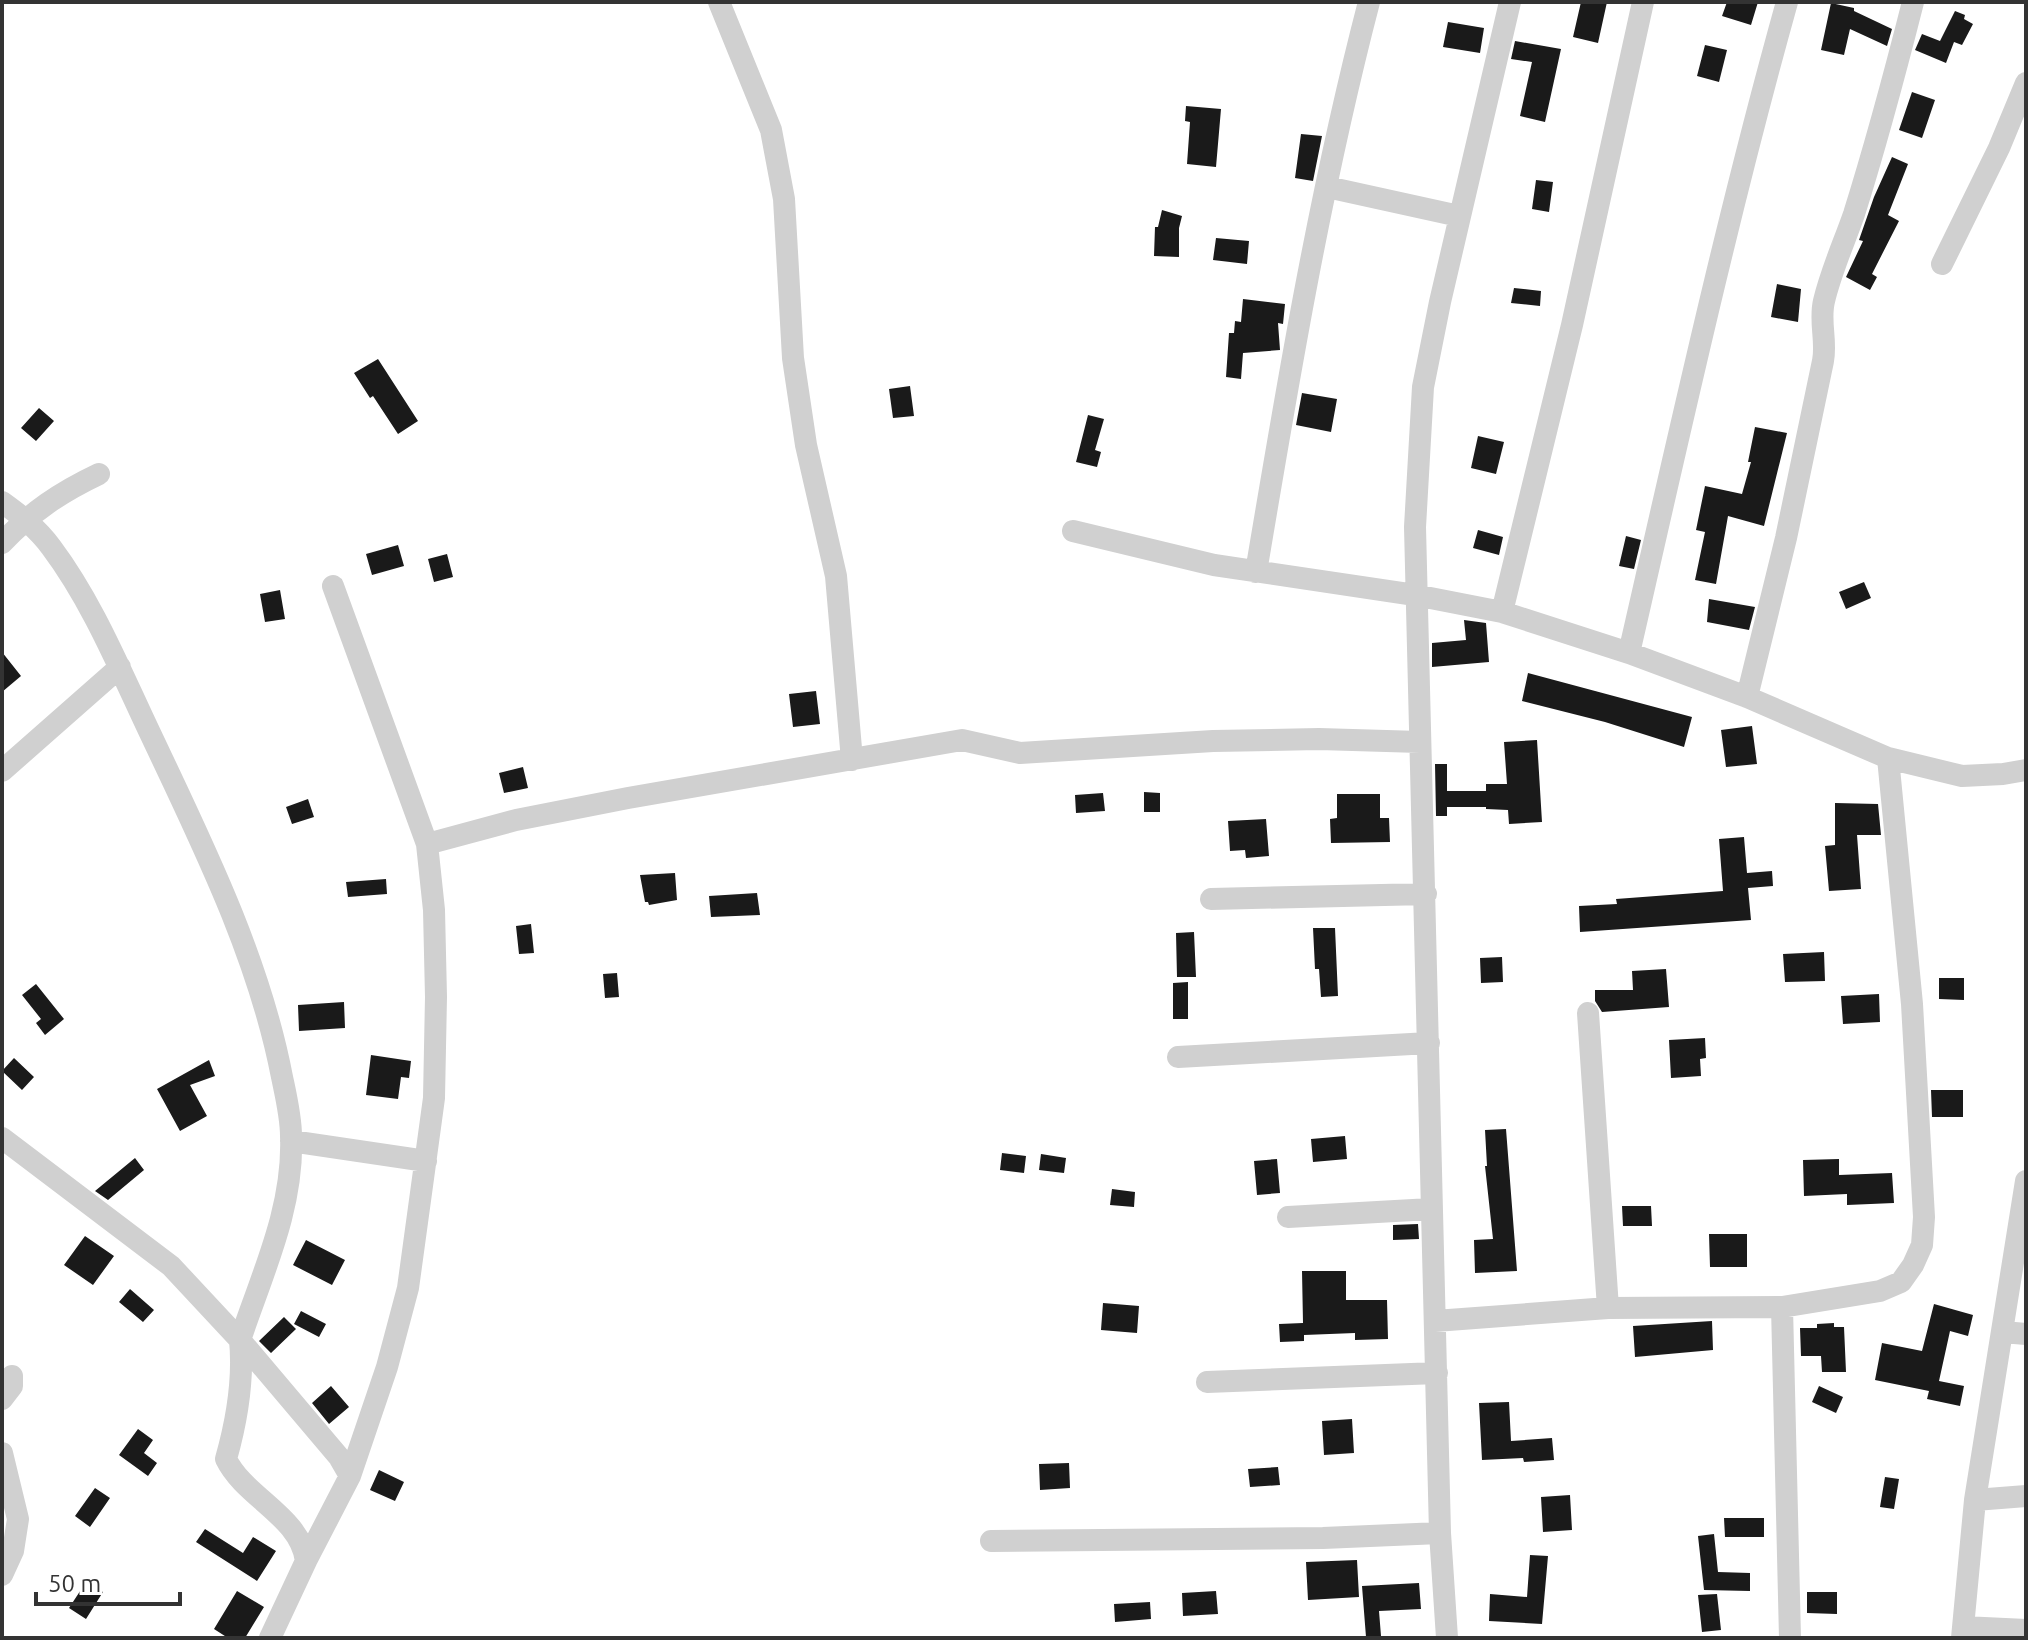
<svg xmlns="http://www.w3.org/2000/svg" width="2028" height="1640" font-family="Ubuntu,sans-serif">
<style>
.building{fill:#1a1a1a}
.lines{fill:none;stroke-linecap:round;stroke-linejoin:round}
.street{stroke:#d0d0d0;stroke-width:22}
</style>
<rect width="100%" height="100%" fill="#fff"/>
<!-- building -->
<path class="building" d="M1581,2H1607L1598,43L1573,37Z
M1727,2H1758L1751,25L1722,16Z
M1831,3L1854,8V11L1892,29L1887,46L1850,29L1844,55L1821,50Z
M1955,11L1965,15L1964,19L1973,24L1962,45L1954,42L1946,63L1915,50L1922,34L1940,41Z
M1448,22L1484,28L1480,53L1443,47Z
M1515,41L1561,49L1545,122L1520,116L1532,62L1511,59Z
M1705,45L1727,50L1719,82L1697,76Z
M1912,92L1935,100L1922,138L1899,130Z
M1186,106L1221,109L1216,167L1187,164L1190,122L1185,121Z
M1301,134L1322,136L1313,181L1295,178Z
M1892,157L1908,164L1888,215L1899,221L1872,274L1877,277L1870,290L1846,277L1863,241L1859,240L1874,197Z
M1536,180L1553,182L1549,212L1532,209Z
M1162,210L1182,216L1179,228V257L1154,256L1155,227H1158Z
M1216,238L1249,241L1247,264L1213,260Z
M1777,284L1801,289L1798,322L1771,317Z
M1514,288L1541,291L1540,306L1511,303Z
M1243,299L1285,304L1283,324L1278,323L1280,350L1243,353L1241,379L1226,377L1229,333H1234L1235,321L1241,322Z
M378,359L418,421L398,434L373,396L370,398L354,373Z
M910,386L914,416L893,418L889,389Z
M1302,393L1337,399L1331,432L1296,425Z
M39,408L54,421L36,441L21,428Z
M1088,415L1104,419L1095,450L1101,452L1097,467L1076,462Z
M1755,427L1787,433L1764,526L1728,516L1716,584L1695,580L1705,532L1696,530L1705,486L1742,494L1751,462H1748Z
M1478,436L1504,442L1496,474L1471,468Z
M1478,530L1503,537L1499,555L1473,548Z
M1626,536L1641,540L1634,569L1619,566Z
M398,545L404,566L372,575L366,554Z
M447,554L453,577L434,582L428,559Z
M1864,582L1871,598L1846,609L1839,592Z
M280,590L285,619L265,622L260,594Z
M1709,599L1755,607L1749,630L1707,622Z
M1464,620L1486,623L1489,662L1432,667V643L1466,640Z
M2,652L21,676L2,692Z
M1528,673L1692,717L1684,747L1605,722L1522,701Z
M816,691L820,724L793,727L789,694Z
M1752,726L1757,764L1726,767L1721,730Z
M1537,740L1542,822L1509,824L1508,810L1486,809V807H1447V816H1436L1435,764H1447V791H1486V784H1507L1504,742Z
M523,767L528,788L504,793L499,773Z
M1144,792L1160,793V812H1144Z
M1103,793L1105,811L1076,813L1075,795Z
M1337,794H1380V818H1389L1390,842L1331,843L1330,819L1337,818Z
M308,799L314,817L292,824L286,807Z
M1835,803L1878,804L1881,835H1857L1861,889L1829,891L1825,846L1835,845Z
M1266,819L1269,856L1246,858L1245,850L1230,851L1228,821Z
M1744,837L1747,873L1772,871L1773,886L1748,888L1751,920L1580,932L1579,906L1617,904L1616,899L1723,891L1719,839Z
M675,873L677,900L649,905L648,902H645L640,875Z
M386,879L387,894L348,897L346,882Z
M757,893L760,915L711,917L709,896Z
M531,924L534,953L519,954L516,926Z
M1313,928H1335L1338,996L1321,997L1319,969H1315Z
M1194,932L1196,977H1177L1176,933Z
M1824,952L1825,981L1785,982L1783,954Z
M1502,957L1503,982L1481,983L1480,958Z
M1666,969L1669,1007L1602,1012L1595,1001V990H1633L1632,971Z
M617,973L619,997L605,998L603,974Z
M1939,978H1964V1000L1939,999Z
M1188,982V1019H1173V983Z
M36,984L64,1019L45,1035L36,1023L41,1019L22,995Z
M1879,994L1880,1022L1843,1024L1841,996Z
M344,1002L345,1028L299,1031L298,1005Z
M1705,1038L1706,1058L1700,1059L1701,1076L1671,1078L1669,1040Z
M371,1055L411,1061L409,1078L401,1077L398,1099L366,1095Z
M14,1058L34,1077L22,1090L2,1071Z
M209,1060L215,1076L190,1085L207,1116L180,1131L157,1089Z
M1931,1090H1963V1117H1932Z
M1506,1129L1517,1271L1475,1273L1474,1240L1493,1239L1485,1166H1487L1485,1130Z
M1345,1136L1347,1159L1313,1162L1311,1139Z
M1002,1153L1026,1156L1024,1173L1000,1170Z
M1041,1154L1066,1158L1064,1173L1039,1170Z
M135,1158L144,1170L108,1200L95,1191Z
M1277,1159L1280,1193L1257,1195L1254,1161Z
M1839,1159V1175L1892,1173L1894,1203L1847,1205V1194L1804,1196L1803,1160Z
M1112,1189L1135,1192L1134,1207L1110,1205Z
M1622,1206H1651L1652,1226H1623Z
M1418,1224L1419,1239L1393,1240V1225Z
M1709,1234H1747V1267H1710Z
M85,1236L114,1256L93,1285L64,1265Z
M306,1240L345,1260L332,1285L293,1265Z
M1302,1271H1346V1300H1387L1388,1339L1355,1340V1333L1304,1335V1341L1280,1342L1279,1324L1303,1323Z
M130,1289L154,1310L143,1322L119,1302Z
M1103,1303L1139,1306L1137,1333L1101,1330Z
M1934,1304L1973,1315L1968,1336L1950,1331L1939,1381L1964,1386L1960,1406L1927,1399L1929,1391L1875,1380L1882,1343L1922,1351Z
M301,1311L326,1324L319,1337L294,1324Z
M284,1317L296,1329L271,1353L259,1341Z
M1712,1321L1713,1350L1635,1357L1633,1326Z
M1834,1323V1327H1844L1846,1372H1822L1821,1356H1801L1800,1328H1817V1324Z
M331,1386L349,1407L329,1424L312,1403Z
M1819,1386L1843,1397L1836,1413L1812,1402Z
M1509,1402L1511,1441L1552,1438L1554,1460L1524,1462L1523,1458L1482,1460L1479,1403Z
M1352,1419L1354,1453L1324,1455L1322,1421Z
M138,1429L153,1440L144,1453L157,1463L148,1476L119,1455Z
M1069,1463L1070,1488L1040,1490L1039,1464Z
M1278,1467L1280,1485L1250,1487L1248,1469Z
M379,1470L404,1482L395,1501L370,1490Z
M1885,1477L1899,1479L1894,1509L1880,1507Z
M95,1488L110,1498L90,1527L75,1516Z
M1570,1495L1572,1530L1543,1532L1541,1497Z
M1724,1518H1764V1537H1725Z
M205,1529L243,1553L253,1537L276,1551L257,1581L196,1542Z
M1714,1534L1718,1572L1750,1573V1591L1704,1590L1698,1536Z
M1530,1555L1548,1556L1542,1624L1489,1621L1490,1594L1527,1597Z
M1357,1560L1359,1597L1308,1600L1306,1562Z
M86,1582L103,1592L86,1619L69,1608Z
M1419,1583L1421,1609L1379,1611L1381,1636L1366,1637L1362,1586Z
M237,1591L264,1607L245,1638H228L214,1629Z
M1216,1591L1218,1614L1183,1616L1182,1593Z
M1807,1592H1837V1614L1807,1613Z
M1717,1594L1721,1630L1702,1632L1698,1595Z
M1150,1602L1151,1619L1115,1622L1114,1604Z"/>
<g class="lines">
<!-- street -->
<path class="street" d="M719,2L771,130L784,199L793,358L806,445L836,576L852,760
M1327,187L1459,216
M1942,264L1999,148L2026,83
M2,502C20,515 37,528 51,547C93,603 120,670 150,733C202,843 259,957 282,1077C286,1096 291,1117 291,1136C294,1208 262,1274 240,1340C244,1381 237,1420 226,1459C245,1498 300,1516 306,1561
M1073,531L1214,565L1415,595L1502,612L1629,653L1747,697L1888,758L1962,776L2003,774L2026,770
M2,543C31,512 61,492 99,474
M1256,572C1288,381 1320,190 1369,2
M1502,612L1572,325L1643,2
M1629,653C1679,435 1727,217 1787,2
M1747,697L1786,538L1823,361C1827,341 1819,321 1824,301C1831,271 1844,243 1854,214C1876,144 1895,73 1913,2
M2,771L120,667
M427,844L516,820L628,798L962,740L1020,753L1213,741L1319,739L1420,742
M1211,899L1426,894
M1588,1013L1608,1308
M1178,1057L1429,1043
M2,1138L171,1266L240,1340L339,1457L350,1476
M291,1141L426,1161
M1288,1217L1431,1209
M1782,1307L1790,1638
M1435,1321L1608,1308L1782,1307L1880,1291L1901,1282L1913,1265L1922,1245L1924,1217L1912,1004L1888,758
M2003,1332L2026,1334
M1207,1382L1437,1373
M2,1399L12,1386V1376
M2,1453L18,1519L13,1551L2,1575
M1975,1500L2026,1496
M991,1541L1323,1538L1440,1533
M1963,1627L2026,1630
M270,1638L306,1561L350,1476L387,1367L408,1288L434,1098L436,997L434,910L427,844L333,586
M1447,1638L1440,1533L1415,527L1423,387L1440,302L1510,2
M1962,1638L1975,1500L2026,1181"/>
</g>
<!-- border -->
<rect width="2028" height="1640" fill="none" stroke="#333333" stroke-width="8"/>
<!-- scale -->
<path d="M36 1592v12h144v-12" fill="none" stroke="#333333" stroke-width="4"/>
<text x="48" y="1592" font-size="24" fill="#333333" stroke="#ffffff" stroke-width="6" paint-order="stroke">50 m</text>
</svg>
